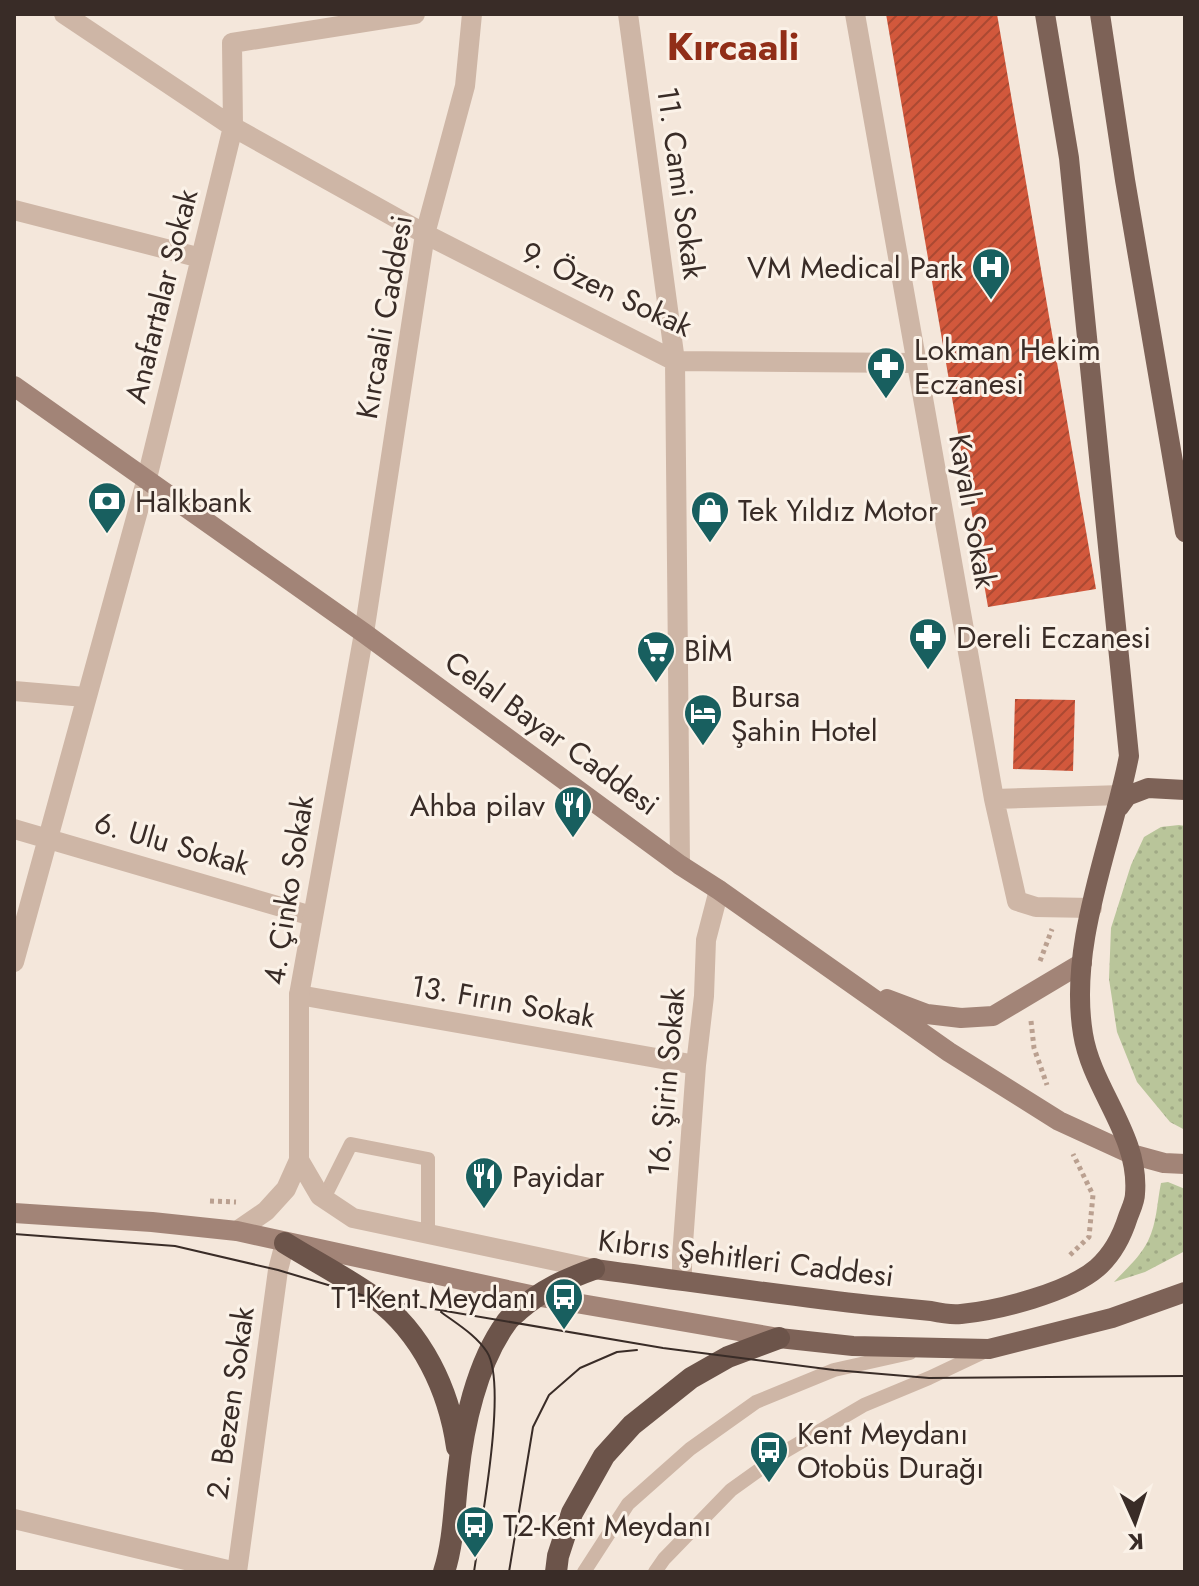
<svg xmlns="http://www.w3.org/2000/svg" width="1199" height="1586" font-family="Jost,sans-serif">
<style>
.grass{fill:url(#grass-dots)}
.building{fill:url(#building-hatch)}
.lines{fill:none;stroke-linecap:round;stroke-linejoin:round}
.path{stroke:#baa090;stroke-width:5;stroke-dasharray:4 4;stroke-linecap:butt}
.service{stroke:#ceb6a6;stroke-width:14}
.minor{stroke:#ceb6a6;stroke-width:20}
.tertiary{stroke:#ceb6a6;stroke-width:20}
.secondary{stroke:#a28477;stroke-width:20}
.primary{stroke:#7d6257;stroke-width:20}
.trunk{stroke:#6c544a;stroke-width:22}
.tram{stroke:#392c27;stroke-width:2}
.labels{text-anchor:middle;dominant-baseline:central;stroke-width:6;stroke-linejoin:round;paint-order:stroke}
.street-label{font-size:30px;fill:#392c27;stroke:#fbf2e8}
.poi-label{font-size:30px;fill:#392c27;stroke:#fbf2e8;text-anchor:start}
.district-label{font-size:38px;font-weight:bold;fill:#912e18;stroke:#fbf2e8}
</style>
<defs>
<pattern id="grass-dots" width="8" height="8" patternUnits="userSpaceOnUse" patternTransform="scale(2)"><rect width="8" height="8" fill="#b9c59a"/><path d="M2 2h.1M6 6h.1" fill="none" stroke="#a0a985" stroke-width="1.8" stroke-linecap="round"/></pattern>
<pattern id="building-hatch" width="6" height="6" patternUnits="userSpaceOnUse" patternTransform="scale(2)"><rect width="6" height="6" fill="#d2583c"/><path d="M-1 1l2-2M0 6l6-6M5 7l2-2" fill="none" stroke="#ab4932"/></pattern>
</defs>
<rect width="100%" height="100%" fill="#f4e7db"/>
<!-- grass -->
<path class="grass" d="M1179,825L1185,826V1130L1170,1122L1137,1082L1117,1032L1109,979L1111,928L1131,865L1144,837L1161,827Z
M1168,1182L1185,1189V1251L1145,1272L1114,1282C1126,1269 1140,1257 1148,1241C1157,1223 1157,1202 1161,1183Z"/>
<!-- building -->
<path class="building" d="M886,14H997L1096,589L988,607Z
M1015,699L1075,700L1073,771L1013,769Z"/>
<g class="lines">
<!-- path -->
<path class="path" d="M1040,961L1052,929
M1031,1021L1034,1048L1047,1085
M210,1201L236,1202
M1070,1255L1089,1237L1093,1195L1073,1154"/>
<!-- service -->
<path class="service" d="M324,1198L351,1144L428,1159V1234
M584,1572L628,1504L690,1449L756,1402L834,1370L910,1353
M655,1572L664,1559L731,1490L784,1452L864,1405L929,1378L986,1351"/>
<!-- minor -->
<path class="minor" d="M64,14L233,127L425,234L675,361L916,363
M628,14L675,361L680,865
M855,14L994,799L1122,795
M14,210L201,258
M364,633L425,234L465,86L472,14
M14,691L85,697
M994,799L1017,901L1036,907L1092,908
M14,829L312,916
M14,962L147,478L233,127L232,43L415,14
M299,995L696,1065
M682,1280V1257L696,1065L704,996L706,940L719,890
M14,1519L236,1572
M237,1572L278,1270L285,1243"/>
<!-- tertiary -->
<path class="tertiary" d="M299,1160L320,1196L353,1218L594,1269
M237,1231L266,1211L286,1189L299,1160V995L364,633"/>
<!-- secondary -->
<path class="secondary" d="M14,386L364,633L680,865L719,890L949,1052L1059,1121L1131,1154L1164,1163L1185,1164
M887,999L927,1014L961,1018L993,1016L1082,963
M14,1213L152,1222L237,1231L535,1296L779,1338"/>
<!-- primary -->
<path class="primary" d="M1100,14L1125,180L1185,532
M1119,807L1127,796L1148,788L1185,790
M594,1269C686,1281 778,1295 870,1305C891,1307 911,1309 931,1311C940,1313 951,1315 961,1314C999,1310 1068,1293 1097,1268C1113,1254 1122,1236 1128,1217C1131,1209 1135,1201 1135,1194C1140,1135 1092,1090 1083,1034C1068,943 1112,844 1129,756L1069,158L1045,14
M779,1338L853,1346L989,1349L1112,1318L1185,1292"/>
<!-- trunk -->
<path class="trunk" d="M285,1243C314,1261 347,1278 375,1298C422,1333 449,1390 457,1447
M444,1572C454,1541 454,1507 458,1475C463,1426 477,1363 506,1323C509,1318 515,1314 519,1310C542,1290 566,1279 594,1269
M556,1572L558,1556L572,1513L604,1456L632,1425L691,1378L728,1357L779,1338"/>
<!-- tram -->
<path class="tram" d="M14,1234L175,1246L278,1270L375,1299L663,1348L834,1370L929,1378L1185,1376
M441,1312C457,1324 476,1335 487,1352C508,1385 480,1529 474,1572
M509,1572L533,1427L549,1395L580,1368L617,1352L637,1350"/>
</g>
<!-- icons -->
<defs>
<g id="hospital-pin" transform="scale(2)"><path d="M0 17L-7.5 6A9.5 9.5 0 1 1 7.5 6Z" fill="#185f5f" stroke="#fbf2e8"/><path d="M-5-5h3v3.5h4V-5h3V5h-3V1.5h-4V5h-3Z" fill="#fff"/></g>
<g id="pharmacy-pin" transform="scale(2)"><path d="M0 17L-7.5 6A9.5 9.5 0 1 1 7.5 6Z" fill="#185f5f" stroke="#fbf2e8"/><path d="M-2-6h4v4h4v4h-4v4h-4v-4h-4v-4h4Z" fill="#fff"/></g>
<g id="bank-pin" transform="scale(2)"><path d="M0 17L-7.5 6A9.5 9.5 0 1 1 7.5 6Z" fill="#185f5f" stroke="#fbf2e8"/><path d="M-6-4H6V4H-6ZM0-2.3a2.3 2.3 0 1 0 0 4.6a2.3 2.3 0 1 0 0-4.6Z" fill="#fff"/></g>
<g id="shop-pin" transform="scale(2)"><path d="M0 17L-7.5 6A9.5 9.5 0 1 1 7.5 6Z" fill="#185f5f" stroke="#fbf2e8"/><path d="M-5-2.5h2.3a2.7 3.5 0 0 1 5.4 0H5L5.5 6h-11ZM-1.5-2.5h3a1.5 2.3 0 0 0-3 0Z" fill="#fff"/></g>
<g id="supermarket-pin" transform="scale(2)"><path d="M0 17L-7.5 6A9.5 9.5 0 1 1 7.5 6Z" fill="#185f5f" stroke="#fbf2e8"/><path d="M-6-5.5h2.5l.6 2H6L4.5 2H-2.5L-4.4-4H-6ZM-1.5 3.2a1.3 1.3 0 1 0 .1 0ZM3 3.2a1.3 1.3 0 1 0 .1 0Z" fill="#fff"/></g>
<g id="hotel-pin" transform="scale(2)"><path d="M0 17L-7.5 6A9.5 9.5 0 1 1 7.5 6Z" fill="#185f5f" stroke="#fbf2e8"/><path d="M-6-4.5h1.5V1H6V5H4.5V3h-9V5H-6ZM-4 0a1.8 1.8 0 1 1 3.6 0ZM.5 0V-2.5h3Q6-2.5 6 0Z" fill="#fff"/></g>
<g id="restaurant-pin" transform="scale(2)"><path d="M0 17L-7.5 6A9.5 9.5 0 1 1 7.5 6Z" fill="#185f5f" stroke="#fbf2e8"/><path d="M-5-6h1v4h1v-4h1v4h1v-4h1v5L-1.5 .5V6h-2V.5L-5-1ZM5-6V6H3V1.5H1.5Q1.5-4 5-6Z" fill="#fff"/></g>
<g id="bus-pin" transform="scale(2)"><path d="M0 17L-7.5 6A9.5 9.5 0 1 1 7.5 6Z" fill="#185f5f" stroke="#fbf2e8"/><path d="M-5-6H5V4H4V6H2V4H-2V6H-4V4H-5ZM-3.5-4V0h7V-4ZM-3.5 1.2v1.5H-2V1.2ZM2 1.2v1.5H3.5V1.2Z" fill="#fff"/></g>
</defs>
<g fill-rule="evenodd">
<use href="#hospital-pin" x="991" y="267"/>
<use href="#pharmacy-pin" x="886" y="366"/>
<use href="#bank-pin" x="107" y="501"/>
<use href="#shop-pin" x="710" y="510"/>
<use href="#pharmacy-pin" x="928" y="637"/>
<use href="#supermarket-pin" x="656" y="650"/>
<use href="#hotel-pin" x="703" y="713"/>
<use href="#restaurant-pin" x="573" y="805"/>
<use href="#restaurant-pin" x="484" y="1176"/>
<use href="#bus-pin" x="564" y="1297"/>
<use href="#bus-pin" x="769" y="1450"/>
<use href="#bus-pin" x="475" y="1525"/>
</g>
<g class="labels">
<!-- street labels -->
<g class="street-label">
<text transform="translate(681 183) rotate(82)">11. Cami Sokak</text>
<text transform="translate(607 289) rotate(25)">9. Özen Sokak</text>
<text transform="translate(161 296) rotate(-76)">Anafartalar Sokak</text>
<text transform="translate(384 317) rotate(-80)">Kırcaali Caddesi</text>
<text transform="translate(973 511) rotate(80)">Kayalı Sokak</text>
<text transform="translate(552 733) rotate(36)">Celal Bayar Caddesi</text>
<text transform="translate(172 843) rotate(16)">6. Ulu Sokak</text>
<text transform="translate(288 890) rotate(-81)">4. Çinko Sokak</text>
<text transform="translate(503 1001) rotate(10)">13. Fırın Sokak</text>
<text transform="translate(666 1082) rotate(-85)">16. Şirin Sokak</text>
<text transform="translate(746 1258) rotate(7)">Kıbrıs Şehitleri Caddesi</text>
<text transform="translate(230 1403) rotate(-82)">2. Bezen Sokak</text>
</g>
<!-- poi labels -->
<g class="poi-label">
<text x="963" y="267" text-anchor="end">VM Medical Park</text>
<text x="914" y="349">Lokman Hekim<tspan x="914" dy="34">Eczanesi</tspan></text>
<text x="135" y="501">Halkbank</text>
<text x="738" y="510">Tek Yıldız Motor</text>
<text x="956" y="637">Dereli Eczanesi</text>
<text x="684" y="650">BİM</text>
<text x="731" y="696">Bursa<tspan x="731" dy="34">Şahin Hotel</tspan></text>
<text x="545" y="805" text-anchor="end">Ahba pilav</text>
<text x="512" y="1176">Payidar</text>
<text x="536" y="1297" text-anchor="end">T1-Kent Meydanı</text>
<text x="797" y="1433">Kent Meydanı<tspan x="797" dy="34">Otobüs Durağı</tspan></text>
<text x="503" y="1525">T2-Kent Meydanı</text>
</g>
<!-- district labels -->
<g class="district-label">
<text x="733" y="46">Kırcaali</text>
</g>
</g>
<!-- border -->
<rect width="1199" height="1586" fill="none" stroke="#392c27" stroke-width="32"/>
<!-- north arrow -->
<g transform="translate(1135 1522) rotate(177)" stroke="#fbf2e8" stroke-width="6" paint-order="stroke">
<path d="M0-6L14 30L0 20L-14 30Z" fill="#392c27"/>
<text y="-12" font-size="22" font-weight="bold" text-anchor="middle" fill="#392c27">K</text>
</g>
</svg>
